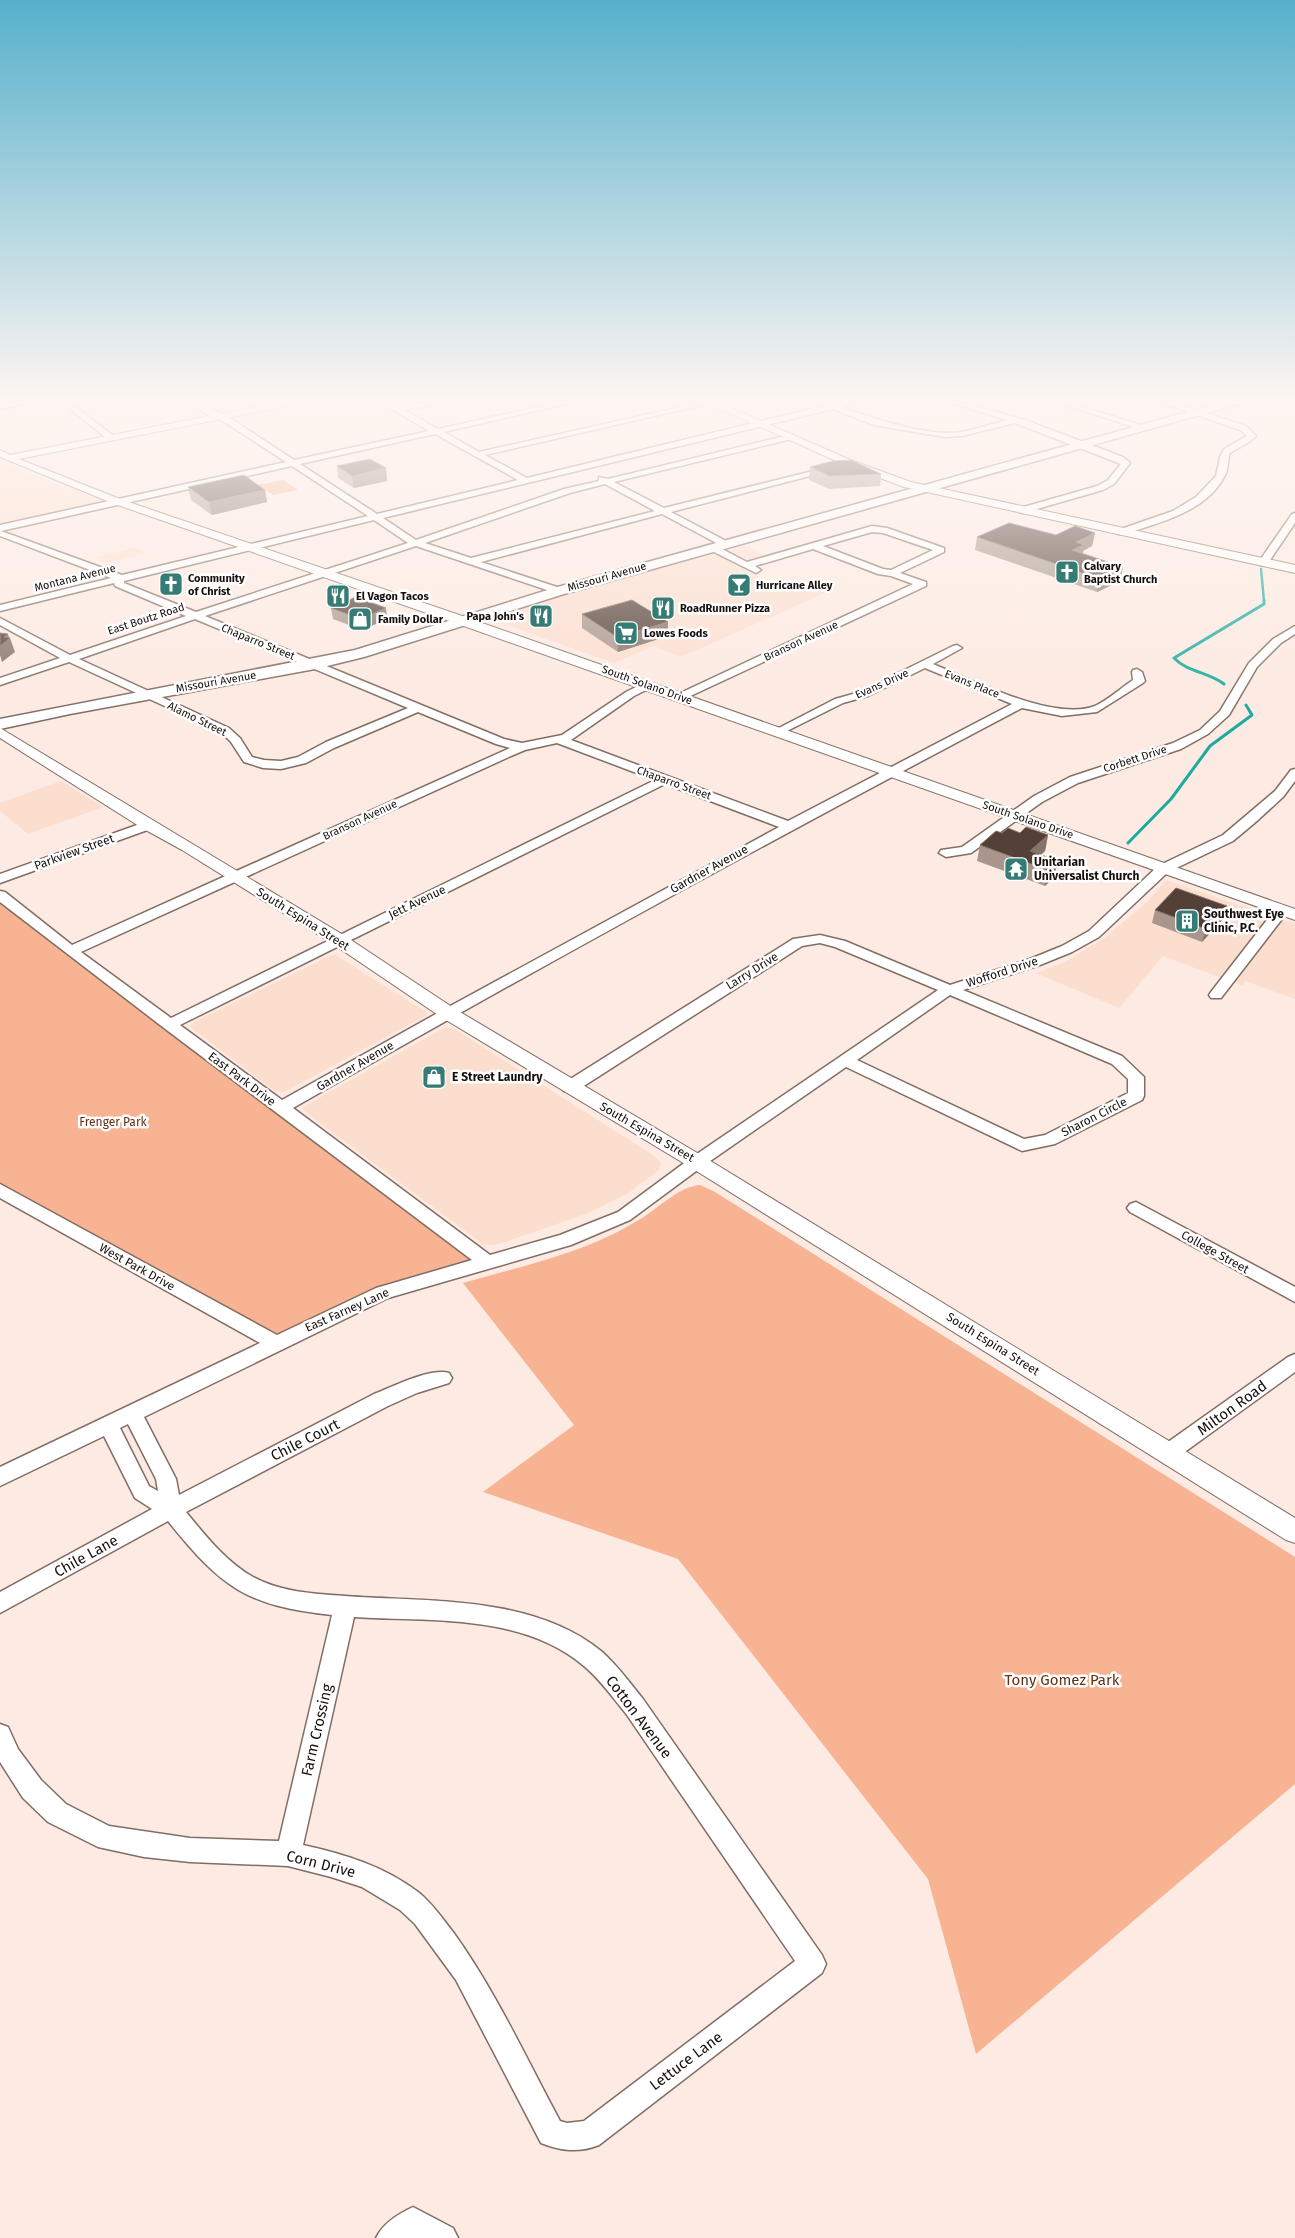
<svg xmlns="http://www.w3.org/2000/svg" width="1295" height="2238" font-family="'Fira Sans',sans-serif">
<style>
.built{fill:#fcdecf}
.green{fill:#f7b392}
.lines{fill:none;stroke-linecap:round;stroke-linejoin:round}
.stream-far1{stroke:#1cab9f;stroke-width:2.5}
.stream{stroke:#1cab9f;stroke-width:3}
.minor-casing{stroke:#816d64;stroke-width:3}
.tertiary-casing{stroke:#816d64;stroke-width:2}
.secondary-casing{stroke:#816d64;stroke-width:3}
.minor{fill:#fff;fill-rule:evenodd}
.tertiary{fill:#fff;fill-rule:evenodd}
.secondary{fill:#fff;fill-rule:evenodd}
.wall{fill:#a8968d}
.shaded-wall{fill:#86746b}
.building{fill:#534138;stroke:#86746b}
.labels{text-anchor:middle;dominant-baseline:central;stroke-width:5;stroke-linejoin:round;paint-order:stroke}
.far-poi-label{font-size:11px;font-weight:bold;fill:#170f0b;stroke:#fff;text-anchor:start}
.far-street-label{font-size:11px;fill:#170f0b;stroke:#fff}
.street-label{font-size:12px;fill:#170f0b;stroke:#fff}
.poi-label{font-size:12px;font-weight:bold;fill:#170f0b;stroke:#fff;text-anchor:start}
.park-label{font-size:12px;fill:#663114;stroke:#fff}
.near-street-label{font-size:15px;fill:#170f0b;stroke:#fff}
.near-park-label{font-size:15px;fill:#663114;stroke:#fff}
</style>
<rect width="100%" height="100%" fill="#fdeae2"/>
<!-- built -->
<path class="built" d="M0,462L5,463L50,482L104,501L0,524Z
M744,545L767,557L750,562L730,551Z
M136,547L146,553L105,564L95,558Z
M712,554L718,555L782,590L810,578L836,588L681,657L654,646L614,663L495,621L498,616L517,609Z
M61,781L103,807L28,834L0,811V803Z
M1166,880L1295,924V999L1245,981L1243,986L1163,956L1119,1008L1036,973L1065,962L1103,939L1147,902Z
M334,954L426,1012L427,1015L284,1092H276L190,1027L194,1022Z
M444,1028H453L653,1155L661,1163L659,1170L627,1194L586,1214L499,1244L484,1245L305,1112L303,1108L306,1105Z"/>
<!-- green -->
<path class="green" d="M283,480L298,490L273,495L258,485Z
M0,894L486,1261L382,1293L275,1343L0,1188Z
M700,1185L715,1192L1295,1557V1784L976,2054L928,1879L678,1559L483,1492L574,1425L463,1283C522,1266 585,1253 637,1221C657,1210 677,1187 700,1185Z"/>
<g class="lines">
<!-- stream-far1 -->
<path class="stream-far1" d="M1261,569L1264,601"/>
<!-- stream -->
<path class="stream" d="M1224,684C1209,672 1187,672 1174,658L1264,604V600
M1128,843L1171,799L1210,746L1252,715L1246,705"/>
<!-- minor casing -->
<g class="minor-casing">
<path id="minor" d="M22,401H36L0,409V405Z
M60,401H68L116,438L109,440Z
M188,401C201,400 211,411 224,414L294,460L429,431L378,401H387L398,407L429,401H443L442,403L404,410L438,429L565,401H578L444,432L479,452L707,401L715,402L485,455L527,478L827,405C832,401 851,400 859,401L842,407C874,419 928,437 962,432C977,429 992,424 1007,420L946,401H957L1025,420L1123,457L1130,463L1114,484L1103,490L1023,513L1020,512V508L1097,486L1108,480L1121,464L1015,423L962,436L944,437L874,425L833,409L383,518L416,540L564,489L599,481V477L608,479L789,435L793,437L792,439L614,482L664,508L833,466V470L671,512L728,542V546H722L662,514L481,562L563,589V593L559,594L416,546L205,616L504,739L522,743L562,735L626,692L642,684H650L652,686L650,688L634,696L571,740L788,821L1012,704L925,668L868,696L843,703L783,733L779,734L773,731L835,699L860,692L953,646L957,645L962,648L933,664C972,680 1055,722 1095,706C1108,700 1121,688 1133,680L1132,672L1133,670L1137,669L1142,672L1145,681L1143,683L1097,712L1062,716L1022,708C777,837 533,970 293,1108L490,1255L560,1235L618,1212L691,1158L938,990L835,947L820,943L802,946L576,1091H564L562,1087L564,1083L793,939L820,935L845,941L950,985L1030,959L1062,946L1089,931L1158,866L1223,835L1275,791L1291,770L1295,769V781L1283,797L1258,820L1233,841L1168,872L1099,937L1072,952L1040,965L963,990L1122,1056L1144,1077V1096L1142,1100L1055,1144L1022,1151L846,1067L703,1166L630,1220L571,1245L388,1298L144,1417L176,1479L179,1495L374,1394C392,1387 431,1367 449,1373L452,1378L449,1383L417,1393L388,1406L186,1512C205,1535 226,1562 253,1577C280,1592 315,1594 345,1596C428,1602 532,1595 601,1651C617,1665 630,1683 643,1699L822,1955L826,1964L822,1973L599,2145C579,2153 561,2151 541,2143L456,1980L415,1924L400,1910L362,1887L331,1877L288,1866L190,1862L144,1857L98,1847L48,1822L23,1798L0,1762V1724L8,1727L18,1749L41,1780L66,1804L109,1826L190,1838L279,1841L332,1615C246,1606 221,1587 168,1521L0,1613V1592L152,1509L135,1498L104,1436L0,1486V1467L260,1343L0,1198V1184L277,1335L376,1288L472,1260L164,1028L0,902V891L5,892L72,945L510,748L496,744L418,712L334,748L306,763L281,769L263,768L244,762L231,742L221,732L69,662L0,685V678L60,658L0,625V618L70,655L186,616L115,586L114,583L0,611V605L111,578L0,536V525L286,462L218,418L209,416ZM435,434L518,480L377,514L300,464ZM292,466L368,516L122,575L1,531ZM605,484L655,511L471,558L425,543L570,493ZM374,520L408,543L196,612L124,583V581ZM195,619L408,708L326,742L298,757L281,761L264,760L252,757L240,738L229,728L79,659ZM557,743L655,780L171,1018L81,952L511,756L525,750ZM665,784L779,827L443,1010L282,1100L180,1025ZM950,995L1112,1064L1128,1079V1093L1045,1135L1024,1139L857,1060ZM128,1424L156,1479L158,1491L149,1486L120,1428ZM354,1617C430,1622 522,1613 584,1666C601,1680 613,1698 627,1715L795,1961L584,2121L567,2123L560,2121C526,2058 495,1990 453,1932C442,1918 432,1903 418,1892C384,1866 344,1854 303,1845Z
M1053,401H1064L1147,427L1140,429Z
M1157,401H1168L1246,426L1256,436L1249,442L1230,453C1227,460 1229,468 1225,475C1208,511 1159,523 1124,534H1118V530L1173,511L1196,497L1216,476L1220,457L1224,449L1247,436L1240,430Z
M1295,513V523L1268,563L1266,565H1260L1258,563L1292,514Z
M872,526L887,528L944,548V552L900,573L926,582V586L684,699H676L674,697L676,695L913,584L891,576L878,574L813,549L755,566L761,570L756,573L710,550V546H716L747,562ZM872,532L883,533L933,550L891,570L883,569L823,546Z
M1295,626V634L1281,643L1257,667L1229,715L1208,734L1181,749L1078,783L1042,802L971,853L946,857L939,853L941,850L962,847L1034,796L1070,777L1173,743L1200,730L1220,711L1249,663L1273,639Z
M148,821L153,822L154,825L153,828L0,883V874Z
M1282,906L1289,910L1221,998H1211L1209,995L1211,992L1277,907Z
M1136,1202L1295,1287V1302L1130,1212L1127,1208L1130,1204Z
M1295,1354V1372L1175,1459L1168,1461L1161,1459L1158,1453L1161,1447L1288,1357Z
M413,2207L453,2228L458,2238H376C383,2223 398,2214 413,2207Z"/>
</g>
<!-- tertiary casing -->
<g class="tertiary-casing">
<path id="tertiary" d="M285,401H303L298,404L19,459L120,499L468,618L1295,909V920L458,624L112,503L0,457V450L10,455Z
M703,401H715L853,461L911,482L1295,565V573L904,487L845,465Z
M0,728L345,936L455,1009L704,1157L1295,1518V1543L1286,1540L690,1167L441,1017L333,944L182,850L142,828L0,738Z"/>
</g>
<!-- secondary casing -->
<g class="secondary-casing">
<path id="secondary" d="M1227,401H1243L1242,403L564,594L364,657L315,669L70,714L0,729V719L355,650L554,588Z"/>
</g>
<!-- minor -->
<use href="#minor" class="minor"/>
<!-- tertiary -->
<use href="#tertiary" class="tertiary"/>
<!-- secondary -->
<use href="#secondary" class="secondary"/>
</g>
<!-- wall -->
<path class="wall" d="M337,466L387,481L354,488L338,478Z
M810,467L881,474L880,486L829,489L809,480Z
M188,487L265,490L267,502L212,515L191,500Z
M1095,533L1092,546L1083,551V554L1120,581L1097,592L975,550L977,537L1056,535Z
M331,608L387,619L362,630L333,619Z
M582,614L668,622V636L618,652L582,628Z
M1002,833H1020L1048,835L1045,851L1041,855L1054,877L1045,886L977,861L980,845Z
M1155,910L1223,919L1202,942L1152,923Z"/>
<!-- shaded-wall -->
<path class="shaded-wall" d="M386,468L387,481L354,488L352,476Z
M265,490L267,502L212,515L209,502Z
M1095,533L1092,546L1083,551L1082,558L1072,550L1076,542Z
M1123,567L1120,581L1097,592L1100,579Z
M386,608L387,619L362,630L361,619Z
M668,622V636L618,652L617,637Z
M8,634L9,638H10L15,652L2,662L0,655V646L4,637Z
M1048,835L1045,851L1031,864L1030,851Z
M1058,861L1054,877L1045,886L1048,870Z
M1227,906L1223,919L1202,942L1206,929Z"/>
<!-- building -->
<path class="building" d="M370,459L386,468L352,476L337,466Z
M851,460L881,474L830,476L810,467L833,461Z
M244,475L265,490L209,502L188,487Z
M1009,523L1056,535L1075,526L1095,533L1076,542L1084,545L1072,550L1123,567L1100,579L977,537Z
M356,597L386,608L361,619L331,608Z
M632,600L668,622L617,637L582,614Z
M0,633L8,634L4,637L10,638L0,646Z
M1026,827L1048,835L1030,851L1058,861L1048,870L980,845L996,831L1002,833L1008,828L1020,833Z
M1176,888L1227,906L1206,929L1155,910Z"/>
<!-- sky -->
<linearGradient id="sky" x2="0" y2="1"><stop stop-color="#56b0cb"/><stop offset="0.56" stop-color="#fef6f2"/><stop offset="1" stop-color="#fef6f2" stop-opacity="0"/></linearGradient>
<rect width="1295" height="714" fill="url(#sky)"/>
<!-- icons -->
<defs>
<g id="church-square" transform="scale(1.25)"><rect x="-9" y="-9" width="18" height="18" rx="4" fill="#357c74" stroke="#fff"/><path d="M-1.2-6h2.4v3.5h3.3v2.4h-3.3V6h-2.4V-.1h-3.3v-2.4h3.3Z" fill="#fff"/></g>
<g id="bar-square" transform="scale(1.25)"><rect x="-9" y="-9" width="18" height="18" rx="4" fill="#357c74" stroke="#fff"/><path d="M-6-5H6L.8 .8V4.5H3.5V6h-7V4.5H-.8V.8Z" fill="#fff"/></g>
<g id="restaurant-square" transform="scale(1.25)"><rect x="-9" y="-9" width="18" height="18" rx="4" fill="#357c74" stroke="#fff"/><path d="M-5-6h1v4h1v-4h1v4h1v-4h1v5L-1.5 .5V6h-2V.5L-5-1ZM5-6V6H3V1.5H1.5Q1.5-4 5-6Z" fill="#fff"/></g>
<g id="shop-square" transform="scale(1.25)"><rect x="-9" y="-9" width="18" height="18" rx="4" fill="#357c74" stroke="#fff"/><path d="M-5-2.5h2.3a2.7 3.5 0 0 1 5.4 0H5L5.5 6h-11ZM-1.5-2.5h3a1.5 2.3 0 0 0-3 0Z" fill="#fff"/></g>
<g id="supermarket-square" transform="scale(1.25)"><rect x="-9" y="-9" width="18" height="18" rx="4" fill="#357c74" stroke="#fff"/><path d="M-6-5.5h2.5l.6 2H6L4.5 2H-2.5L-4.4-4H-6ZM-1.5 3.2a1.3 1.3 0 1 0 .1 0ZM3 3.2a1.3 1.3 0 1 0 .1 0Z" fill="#fff"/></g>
<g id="temple-square" transform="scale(1.25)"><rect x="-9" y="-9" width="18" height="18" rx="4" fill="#357c74" stroke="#fff"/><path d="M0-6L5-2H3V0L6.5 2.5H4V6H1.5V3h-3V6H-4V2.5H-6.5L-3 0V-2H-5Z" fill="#fff"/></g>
<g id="building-square" transform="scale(1.25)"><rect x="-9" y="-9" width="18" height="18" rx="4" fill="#357c74" stroke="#fff"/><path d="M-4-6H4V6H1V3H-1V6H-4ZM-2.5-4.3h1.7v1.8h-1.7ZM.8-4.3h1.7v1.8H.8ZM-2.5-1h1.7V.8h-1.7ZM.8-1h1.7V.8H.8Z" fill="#fff"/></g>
</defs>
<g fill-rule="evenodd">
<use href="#church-square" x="1067" y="572"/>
<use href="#church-square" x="171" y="584"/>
<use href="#bar-square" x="739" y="585"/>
<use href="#restaurant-square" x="338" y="596"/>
<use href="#restaurant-square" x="663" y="608"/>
<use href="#restaurant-square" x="541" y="616"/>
<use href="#shop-square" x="360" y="619"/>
<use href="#supermarket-square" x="626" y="633"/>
<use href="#temple-square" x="1016" y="869"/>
<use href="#building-square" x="1187" y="921"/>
<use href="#shop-square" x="434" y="1077"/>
</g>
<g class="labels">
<!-- far-poi labels -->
<g class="far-poi-label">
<text x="1084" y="566">Calvary<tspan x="1084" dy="13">Baptist Church</tspan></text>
<text x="188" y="578">Community<tspan x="188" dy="13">of Christ</tspan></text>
<text x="756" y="585">Hurricane Alley</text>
<text x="356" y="596">El Vagon Tacos</text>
<text x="680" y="608">RoadRunner Pizza</text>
<text x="524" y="616" text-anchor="end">Papa John's</text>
<text x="378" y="619">Family Dollar</text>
<text x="644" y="633">Lowes Foods</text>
</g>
<!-- far-street labels -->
<g class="far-street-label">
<text transform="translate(607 577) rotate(-16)">Missouri Avenue</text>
<text transform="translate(75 578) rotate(-14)">Montana Avenue</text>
<text transform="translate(146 619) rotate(-18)">East Boutz Road</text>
<text transform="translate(801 641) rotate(-25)">Branson Avenue</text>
<text transform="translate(258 642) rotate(22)">Chaparro Street</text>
<text transform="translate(216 682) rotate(-10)">Missouri Avenue</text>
<text transform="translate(882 684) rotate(-24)">Evans Drive</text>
<text transform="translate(972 684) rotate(22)">Evans Place</text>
<text transform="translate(647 685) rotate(20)">South Solano Drive</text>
<text transform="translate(197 719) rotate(26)">Alamo Street</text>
<text transform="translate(1135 759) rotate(-18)">Corbett Drive</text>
<text transform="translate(674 783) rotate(20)">Chaparro Street</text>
<text transform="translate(360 820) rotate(-25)">Branson Avenue</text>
<text transform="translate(1028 820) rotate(19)">South Solano Drive</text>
</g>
<!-- street labels -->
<g class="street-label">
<text transform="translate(74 852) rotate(-20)">Parkview Street</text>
<text transform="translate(709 869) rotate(-29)">Gardner Avenue</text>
<text transform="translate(417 902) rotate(-26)">Jett Avenue</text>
<text transform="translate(303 919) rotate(32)">South Espina Street</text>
<text transform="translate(752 971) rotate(-32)">Larry Drive</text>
<text transform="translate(1002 972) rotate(-18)">Wofford Drive</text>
<text transform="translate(355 1066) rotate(-30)">Gardner Avenue</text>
<text transform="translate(242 1079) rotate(37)">East Park Drive</text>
<text transform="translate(1094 1117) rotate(-27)">Sharon Circle</text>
<text transform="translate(647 1132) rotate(30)">South Espina Street</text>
<text transform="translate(1215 1252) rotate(29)">College Street</text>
<text transform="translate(137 1267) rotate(29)">West Park Drive</text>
<text transform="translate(347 1310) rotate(-24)">East Farney Lane</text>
<text transform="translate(993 1344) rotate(32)">South Espina Street</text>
</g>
<!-- poi labels -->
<g class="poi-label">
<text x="1034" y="862">Unitarian<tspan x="1034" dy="14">Universalist Church</tspan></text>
<text x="1204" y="914">Southwest Eye<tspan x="1204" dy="14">Clinic, P.C.</tspan></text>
<text x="452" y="1077">E Street Laundry</text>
</g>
<!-- park labels -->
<g class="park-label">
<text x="113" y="1122">Frenger Park</text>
</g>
<!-- near-street labels -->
<g class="near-street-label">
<text transform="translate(1232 1408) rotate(-36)">Milton Road</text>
<text transform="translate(305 1440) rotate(-27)">Chile Court</text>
<text transform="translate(86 1556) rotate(-29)">Chile Lane</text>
<text transform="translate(639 1717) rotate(53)">Cotton Avenue</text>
<text transform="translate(317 1730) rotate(-77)">Farm Crossing</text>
<text transform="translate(321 1864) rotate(14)">Corn Drive</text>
<text transform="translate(686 2061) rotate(-37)">Lettuce Lane</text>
</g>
<!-- near-park labels -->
<g class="near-park-label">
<text x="1062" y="1680">Tony Gomez Park</text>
</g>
</g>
</svg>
